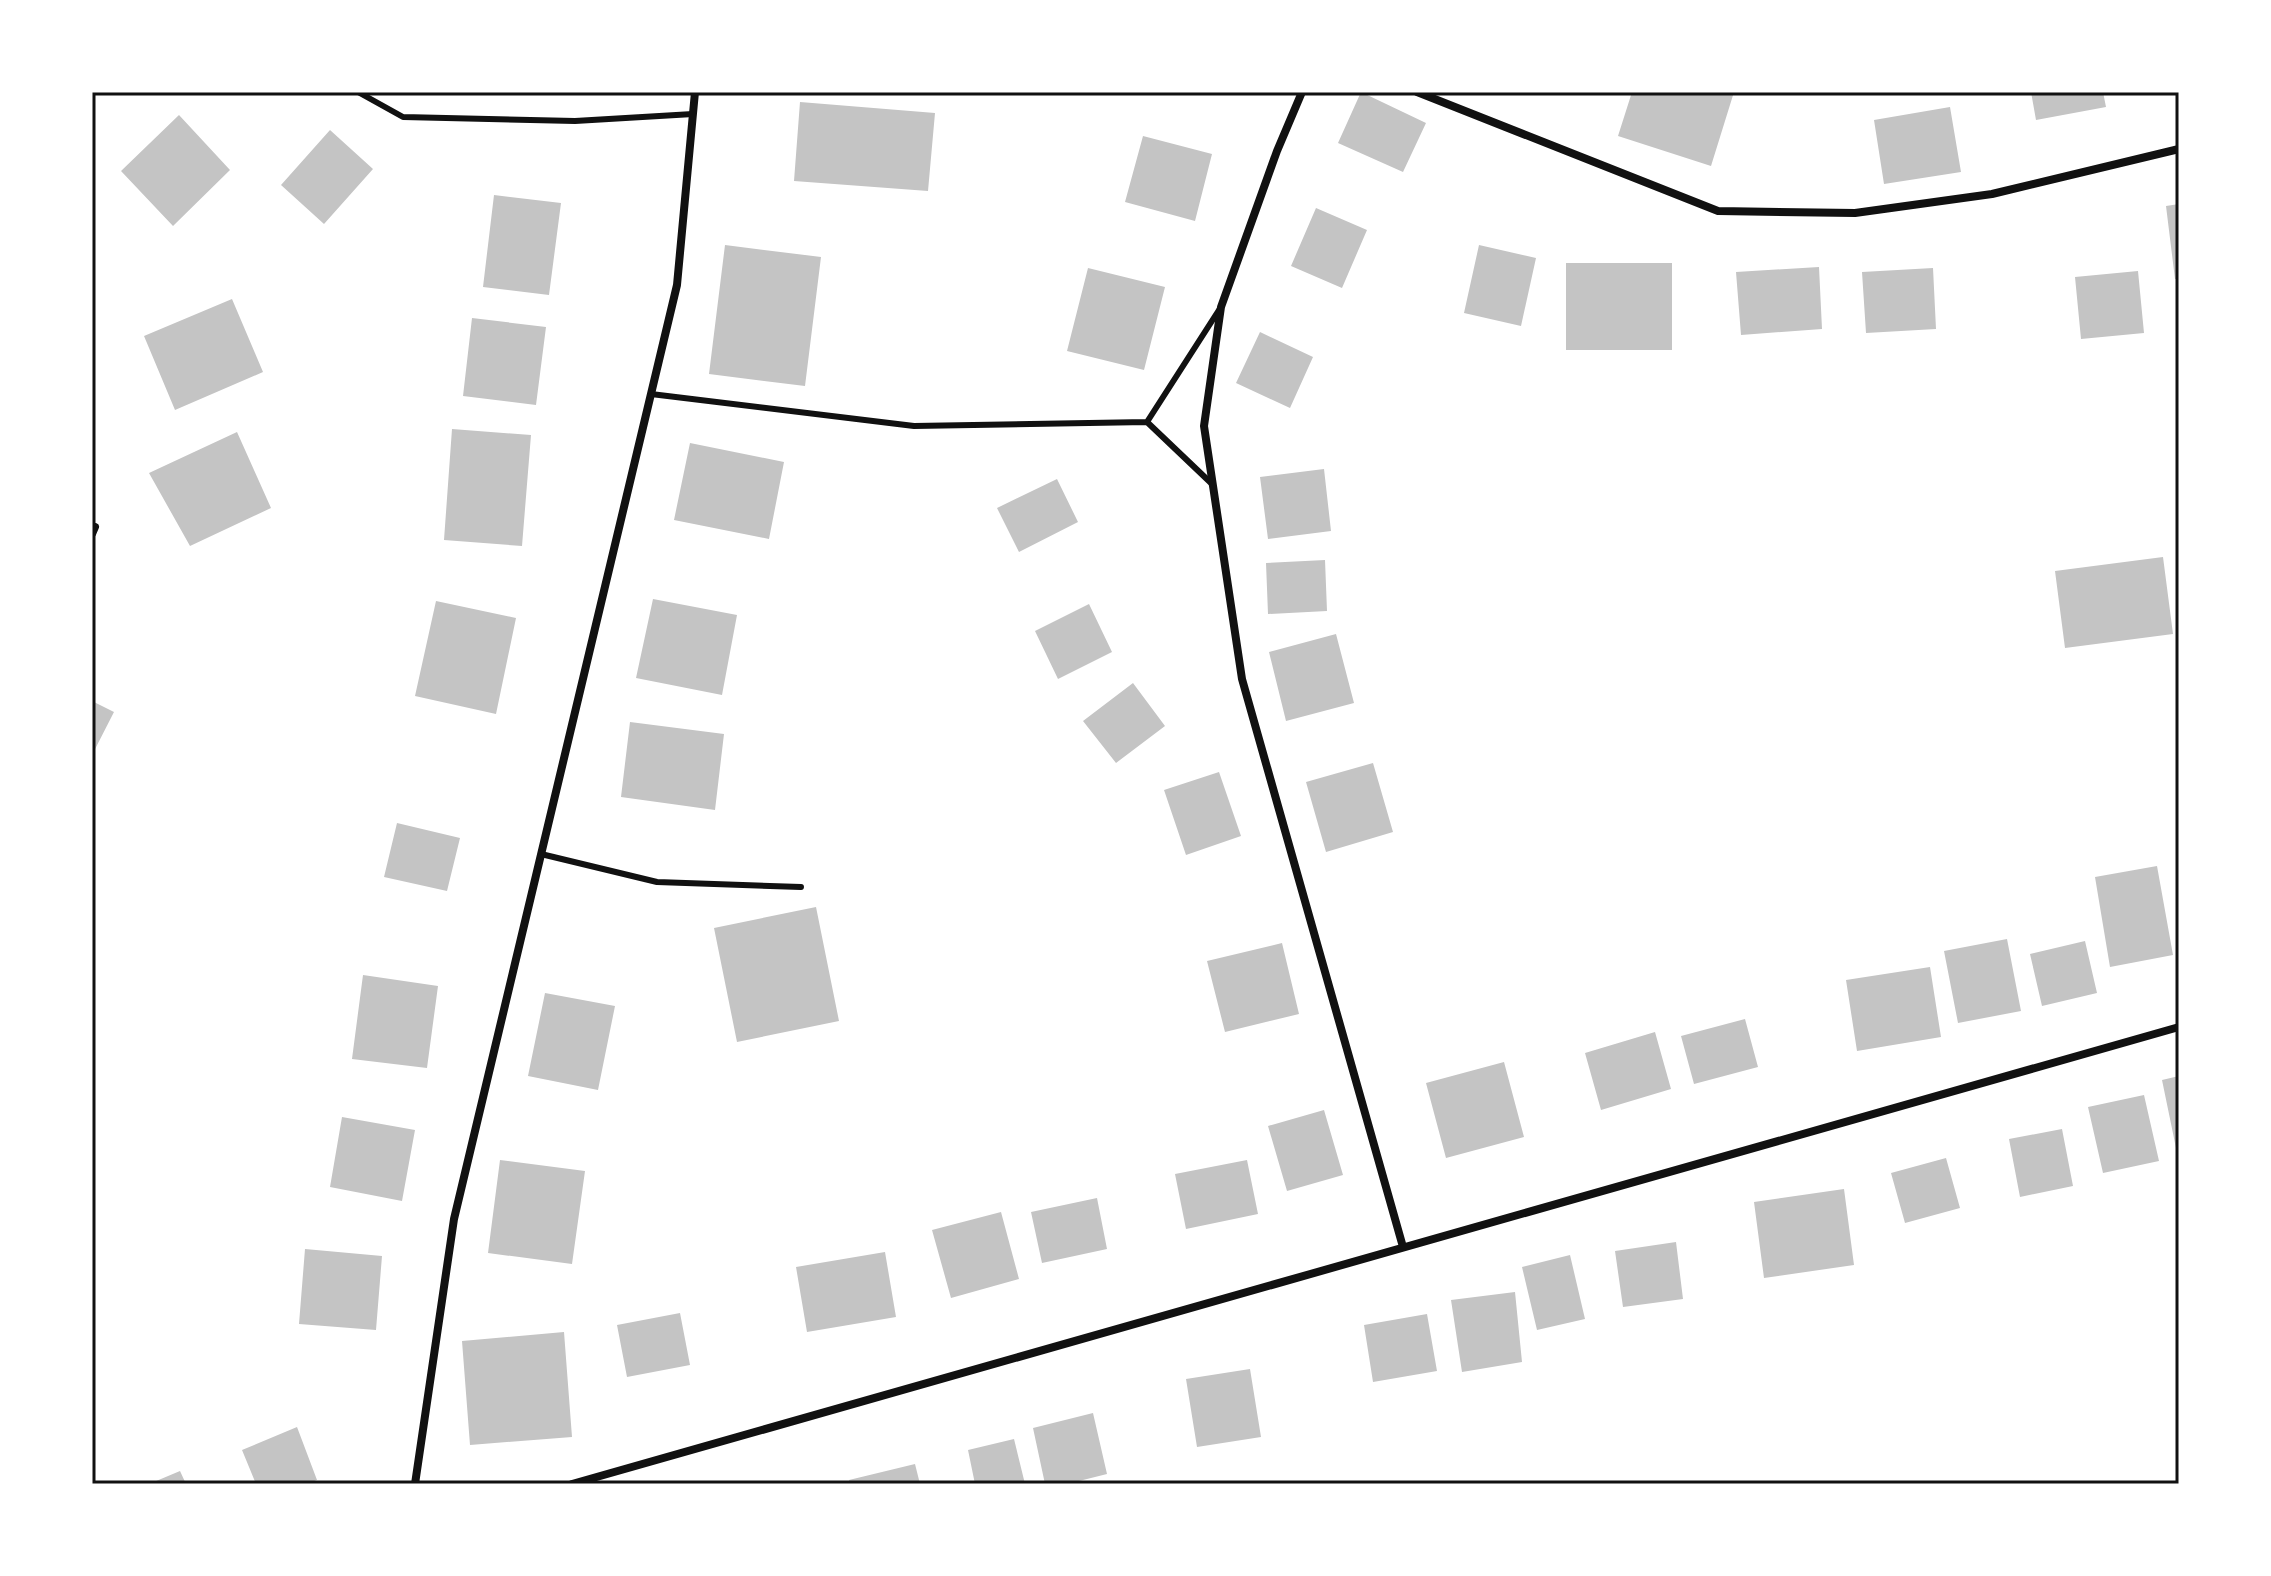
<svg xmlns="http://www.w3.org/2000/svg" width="2271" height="1576" font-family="'Sofia Sans Condensed',sans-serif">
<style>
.building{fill:#c4c4c4}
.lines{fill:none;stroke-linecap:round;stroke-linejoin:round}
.service{stroke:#111;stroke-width:6}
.minor{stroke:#111;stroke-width:8}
.neatline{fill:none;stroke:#111;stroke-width:3}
</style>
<rect width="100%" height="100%" fill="#fff"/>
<!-- building -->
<path class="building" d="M1361,92L1426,123L1403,172L1338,143Z
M1632,92H1734L1711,166L1618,136Z
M2031,92H2103L2106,107L2036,120Z
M800,102L935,113L928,191L794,181Z
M1950,107L1961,172L1884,184L1874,120Z
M179,115L230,170L173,226L121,171Z
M330,130L373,169L324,224L281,185Z
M1143,136L1212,154L1195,221L1125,202Z
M494,195L561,203L549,295L483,287Z
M2179,204V279H2175L2166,206Z
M1316,208L1367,230L1342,288L1291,266Z
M725,245L821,257L805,386L709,374Z
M1479,245L1536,258L1521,326L1464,313Z
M1566,263H1672V350H1566Z
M1819,267L1822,329L1741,335L1736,272Z
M1088,268L1165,287L1144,370L1067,351Z
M1933,268L1936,329L1866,333L1862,272Z
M2138,271L2144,333L2081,339L2075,277Z
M232,299L263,372L175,410L144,336Z
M472,318L546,327L536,405L463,396Z
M1260,332L1313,357L1290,408L1236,383Z
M452,429L531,435L522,546L444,540Z
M237,432L271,508L190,546L149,473Z
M690,443L784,462L769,539L674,520Z
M1324,469L1331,531L1268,539L1260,477Z
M1057,479L1078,522L1019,552L997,508Z
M2163,557L2173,634L2065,648L2055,571Z
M1325,560L1327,611L1268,614L1266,563Z
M653,599L737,615L722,695L636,678Z
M436,601L516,618L496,714L415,696Z
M1089,604L1112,652L1058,679L1035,631Z
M1336,634L1354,703L1286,721L1269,652Z
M1133,683L1165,726L1116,763L1083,721Z
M92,701L114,712L92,755Z
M630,722L724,734L715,810L621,797Z
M1373,763L1393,832L1326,852L1306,782Z
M1219,772L1241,836L1186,855L1164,790Z
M397,823L460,838L447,891L384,877Z
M2157,866L2173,955L2110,967L2095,877Z
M816,907L839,1021L737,1042L714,928Z
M2007,939L2021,1011L1958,1023L1944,951Z
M2085,941L2097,993L2042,1006L2030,954Z
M1282,943L1299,1014L1225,1032L1207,961Z
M1930,967L1941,1037L1857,1051L1846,980Z
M363,975L438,986L427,1068L352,1059Z
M545,993L615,1006L598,1090L528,1076Z
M1745,1019L1758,1067L1694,1084L1681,1036Z
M1655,1032L1671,1089L1601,1110L1585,1053Z
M1504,1062L1524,1137L1446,1158L1426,1083Z
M2179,1076V1147L2176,1148L2162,1080Z
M2144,1095L2159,1161L2103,1173L2088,1107Z
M1324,1110L1343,1175L1287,1191L1268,1126Z
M342,1117L415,1130L402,1201L330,1187Z
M2062,1129L2073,1186L2020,1197L2009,1139Z
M1946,1158L1960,1208L1905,1223L1891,1173Z
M500,1160L585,1171L572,1264L488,1253Z
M1247,1160L1258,1214L1186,1229L1175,1174Z
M1844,1189L1854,1265L1764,1278L1754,1202Z
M1097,1198L1107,1249L1042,1263L1031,1212Z
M1001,1212L1019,1279L951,1298L932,1230Z
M1676,1242L1683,1299L1623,1307L1615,1251Z
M305,1249L382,1256L376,1330L299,1324Z
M885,1252L896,1317L807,1332L796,1267Z
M1570,1255L1585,1319L1537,1330L1522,1267Z
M1515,1292L1522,1362L1462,1372L1451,1300Z
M680,1313L690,1365L627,1377L617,1325Z
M1427,1314L1437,1371L1373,1382L1364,1325Z
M564,1332L572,1437L470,1445L462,1341Z
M1250,1369L1261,1437L1197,1447L1186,1379Z
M1093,1413L1107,1474L1067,1484H1045L1033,1428Z
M297,1427L317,1480L306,1484H256L242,1450Z
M1014,1439L1025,1484H975L968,1450Z
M915,1464L920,1484H850L849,1480Z
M180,1471L186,1484H149Z"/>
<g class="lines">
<!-- service -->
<path class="service" d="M358,92L403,117L575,121L693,114
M651,394L914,426L1147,422L1219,310
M1147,422L1211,483
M541,854L657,882L801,887"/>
<!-- minor -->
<path class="minor" d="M1302,92L1277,151L1221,307L1204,426L1242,679L1403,1247
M1417,92L1718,211L1855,213L1992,194L2179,149
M92,534L95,527
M415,1484L454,1219L677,285L695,92
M572,1484L2179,1027"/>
</g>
<!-- border -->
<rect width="2271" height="1576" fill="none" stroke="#ffffff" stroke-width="188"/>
<rect x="94" y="94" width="2083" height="1388" class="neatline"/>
</svg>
